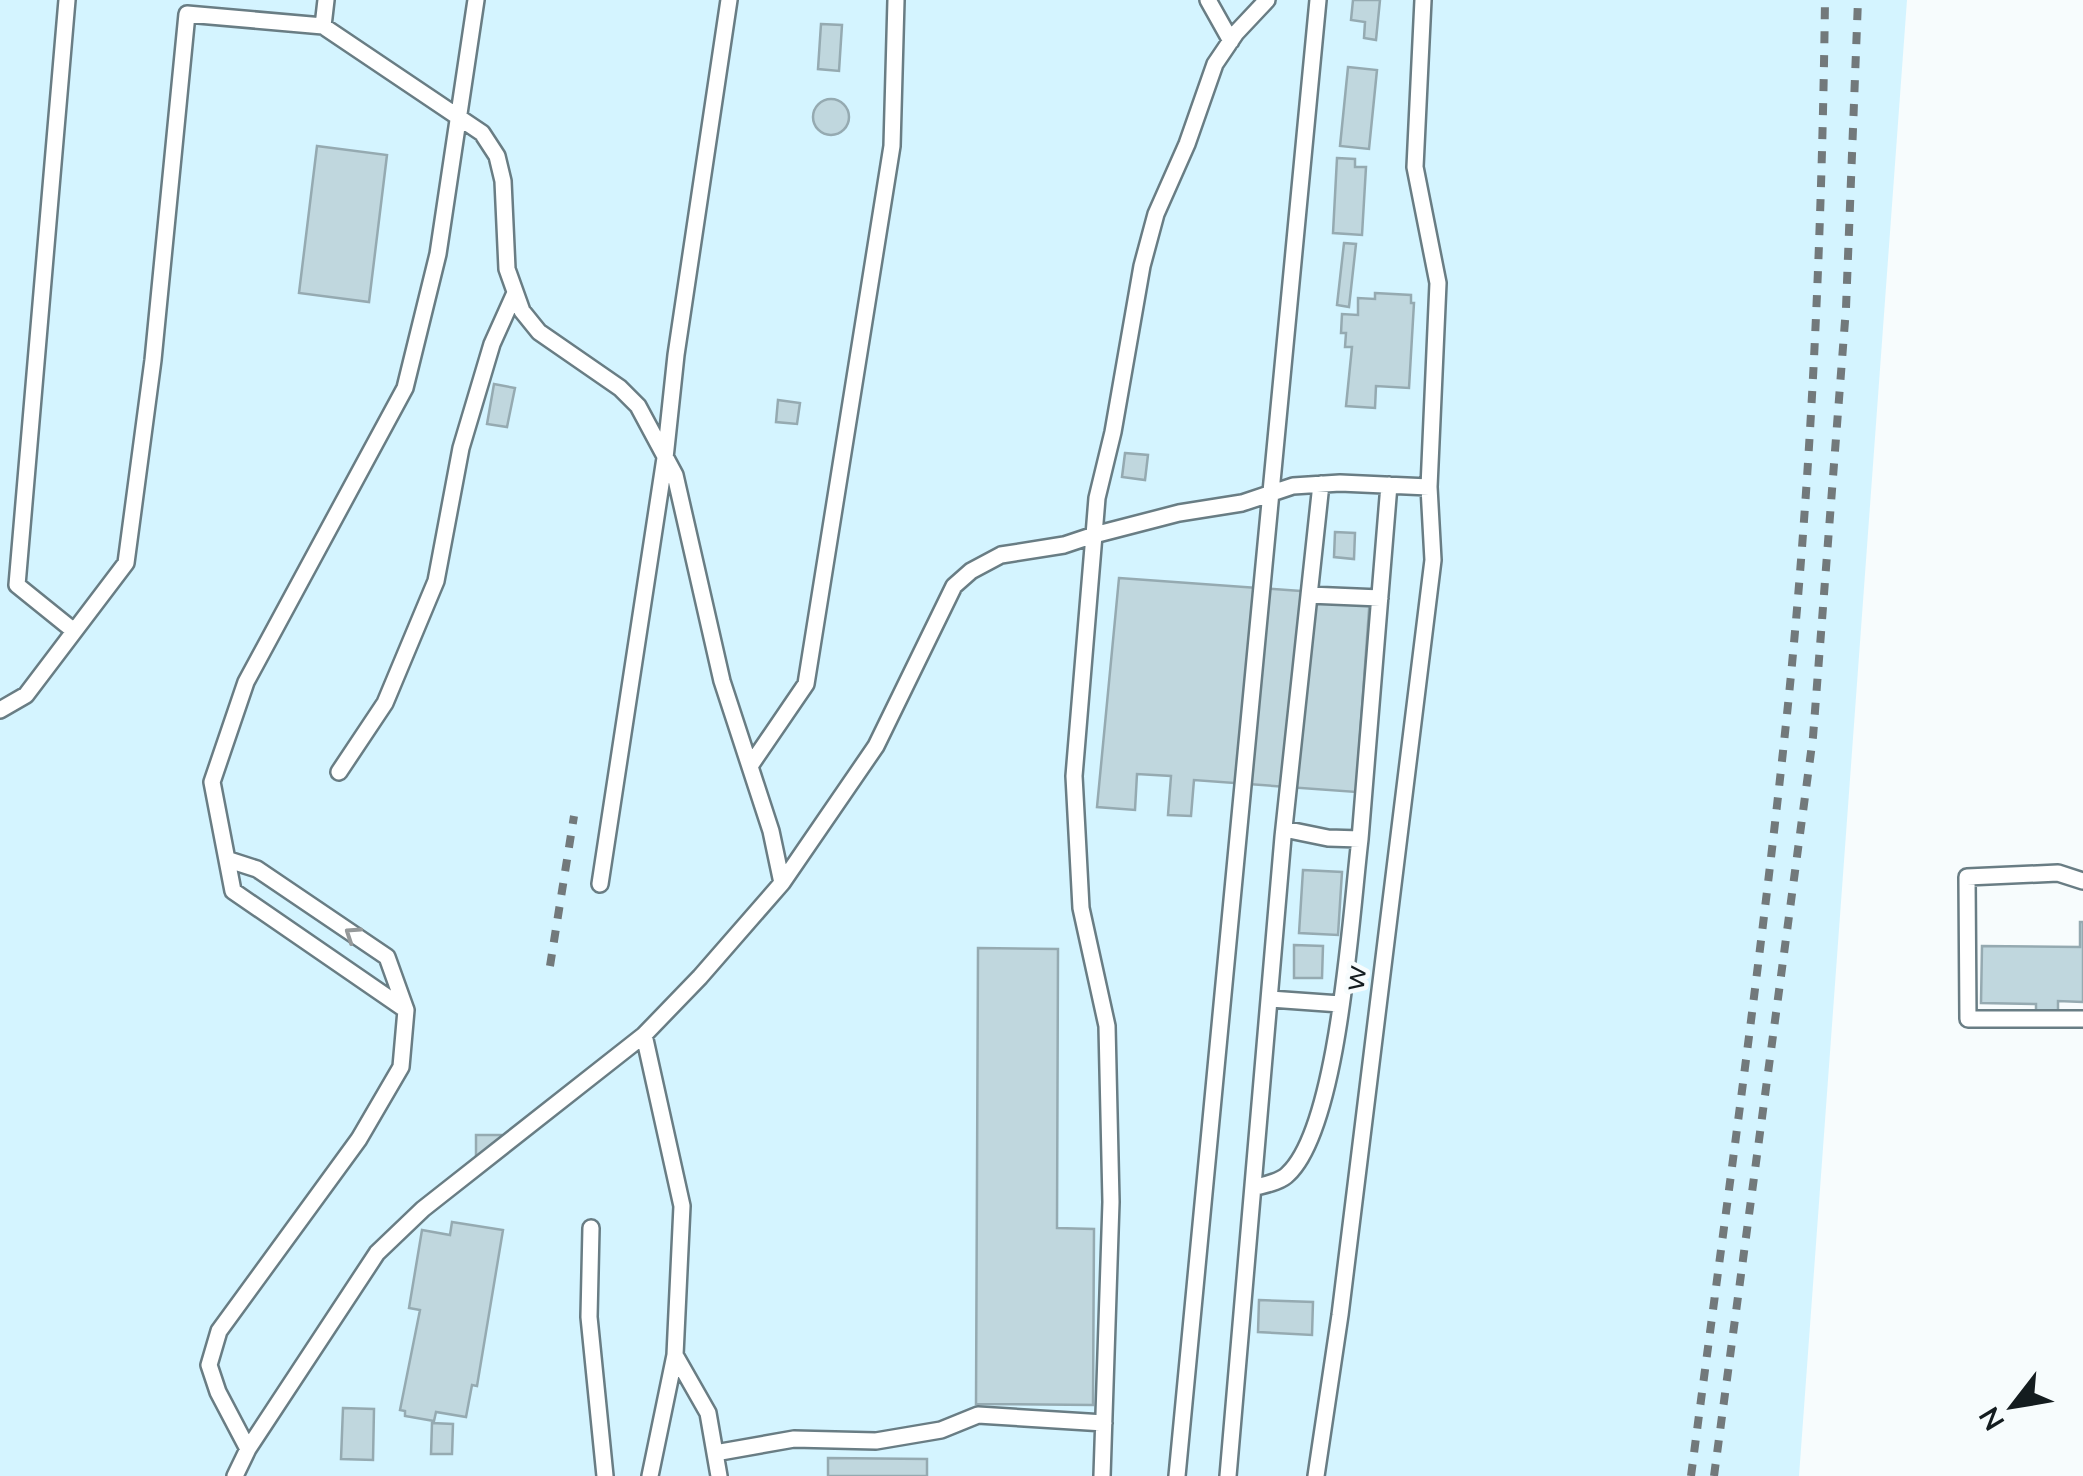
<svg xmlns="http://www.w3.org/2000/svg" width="2083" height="1476" font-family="Mulish,sans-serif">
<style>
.built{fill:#d4f4ff}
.building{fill:#c0d7de;stroke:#95aab1;stroke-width:2.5}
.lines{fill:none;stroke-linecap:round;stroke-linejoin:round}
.lane-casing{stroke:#697d84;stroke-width:20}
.lane{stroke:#fff;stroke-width:15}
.rail{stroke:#72797b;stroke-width:8;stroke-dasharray:12 12;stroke-linecap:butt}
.oneway{stroke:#95999a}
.labels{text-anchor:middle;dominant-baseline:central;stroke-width:9;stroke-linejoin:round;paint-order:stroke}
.street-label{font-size:30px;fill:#141c1f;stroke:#f7fcfd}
</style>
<rect width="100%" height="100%" fill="#f7fcfd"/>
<!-- built -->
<path class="built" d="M0,0H1907L1799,1476H0Z"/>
<!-- building -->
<path class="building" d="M1353,0H1380L1376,40L1364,38L1365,22L1351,20Z
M821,24L842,25L839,71L818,69Z
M1348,67L1377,70L1369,149L1340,146Z
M813 117a18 18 0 1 1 36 0a18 18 0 1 1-36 0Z
M317,146L387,155L369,302L299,293Z
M1337,158L1355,159V167H1366L1362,235L1333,233Z
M1344,243L1356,244L1349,307L1337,305Z
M1375,293L1411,295V303H1414L1409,388L1376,386L1375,408L1346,406L1352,347H1345L1346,333H1341L1342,314L1358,315V298L1375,299Z
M494,384L515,388L507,427L487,424Z
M778,400L800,403L797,424L776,422Z
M1125,453L1148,455L1145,480L1122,477Z
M1335,532L1355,533L1354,559L1334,557Z
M1119,578L1370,596L1356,792L1194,780L1191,816L1168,815L1171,776L1137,774L1135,810L1097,807Z
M1303,870L1342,872L1338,935L1299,933Z
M2080,922H2083V1002L2058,1001V1011H2036V1004L1981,1003L1982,946L2080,947Z
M1294,945L1323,946L1322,978H1294Z
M978,948L1058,949L1057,1228L1094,1229L1093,1405L976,1404Z
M476,1135H501V1156L476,1157Z
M452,1222L503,1230L477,1386L472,1385L466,1417L436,1412L434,1421L405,1416V1411L400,1410L420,1310L409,1308L422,1230L450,1235Z
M1259,1300L1313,1302L1312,1335L1258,1332Z
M343,1408L374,1409L373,1460L341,1459Z
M432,1423L453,1424L452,1454H431Z
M828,1458L927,1459V1476H828Z"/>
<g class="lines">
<!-- lane casing -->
<g class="lane-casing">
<path id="lane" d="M67,0L17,585L74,631
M1208,0L1231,41
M323,26L326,0
M1309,595L1380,598
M0,710L26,695L126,563L153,360L187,14L323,26L482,133L497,156L503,181L507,269L522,311L539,332L620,388L638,406L675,475L722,681L771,831L782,883L700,977L644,1035L423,1209L377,1253L248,1449L235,1476
M750,766L806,684L892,146L896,0
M339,772L385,703L436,581L461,448L492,344L514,295
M1360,839L1389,485
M229,860L257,869L387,957L406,1010L401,1067L359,1139L219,1331L209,1365L218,1392L248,1449
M2083,881L2058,873L1967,877L1968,1019H2083
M782,883L876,746L954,586L971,571L1001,555L1064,545L1094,535L1097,498L1113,432L1142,266L1156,214L1187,144L1215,64L1236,33L1267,0
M600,884L665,458L676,355L729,0
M1270,999L1340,1004
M406,1010L233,891L212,782L246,682L405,388L438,254L476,0
M644,1035L682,1206L675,1355L650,1476
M1253,1188C1263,1185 1281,1182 1288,1174C1339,1126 1351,913 1360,839L1328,838L1284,829
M591,1228L589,1317L605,1476
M675,1355L708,1413L719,1476
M715,1453L794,1439L876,1441L941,1430L978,1415L1104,1423
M1102,1476L1111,1202L1107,1026L1081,908L1074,776L1094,535L1179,513L1242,503L1293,486L1340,483L1429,487
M1177,1476L1318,0
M1228,1476L1283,837L1321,484
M1316,1476L1340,1315L1433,560L1429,487L1438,283L1415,167L1423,0"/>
</g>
<!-- lane -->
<use href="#lane" class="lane"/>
<!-- rail -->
<path class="rail" d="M550,966L574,816
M1691,1476C1725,1216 1762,956 1789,695C1812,465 1822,231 1825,0
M1714,1476L1813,737L1846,308L1858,0"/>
</g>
<!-- one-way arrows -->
<defs><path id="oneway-chevron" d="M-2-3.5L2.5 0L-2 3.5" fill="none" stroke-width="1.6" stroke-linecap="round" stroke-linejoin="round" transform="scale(2.5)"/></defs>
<use class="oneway" href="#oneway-chevron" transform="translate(352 934) rotate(-146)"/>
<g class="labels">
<!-- street labels -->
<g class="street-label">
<text transform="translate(1354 978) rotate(-83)">w</text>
</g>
</g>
<!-- north arrow -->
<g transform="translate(2013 1406) rotate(239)" stroke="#f7fcfd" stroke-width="8" paint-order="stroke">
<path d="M0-8L18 38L0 25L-18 38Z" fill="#141c1f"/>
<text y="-15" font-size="28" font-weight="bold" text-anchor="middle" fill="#141c1f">N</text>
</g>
</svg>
